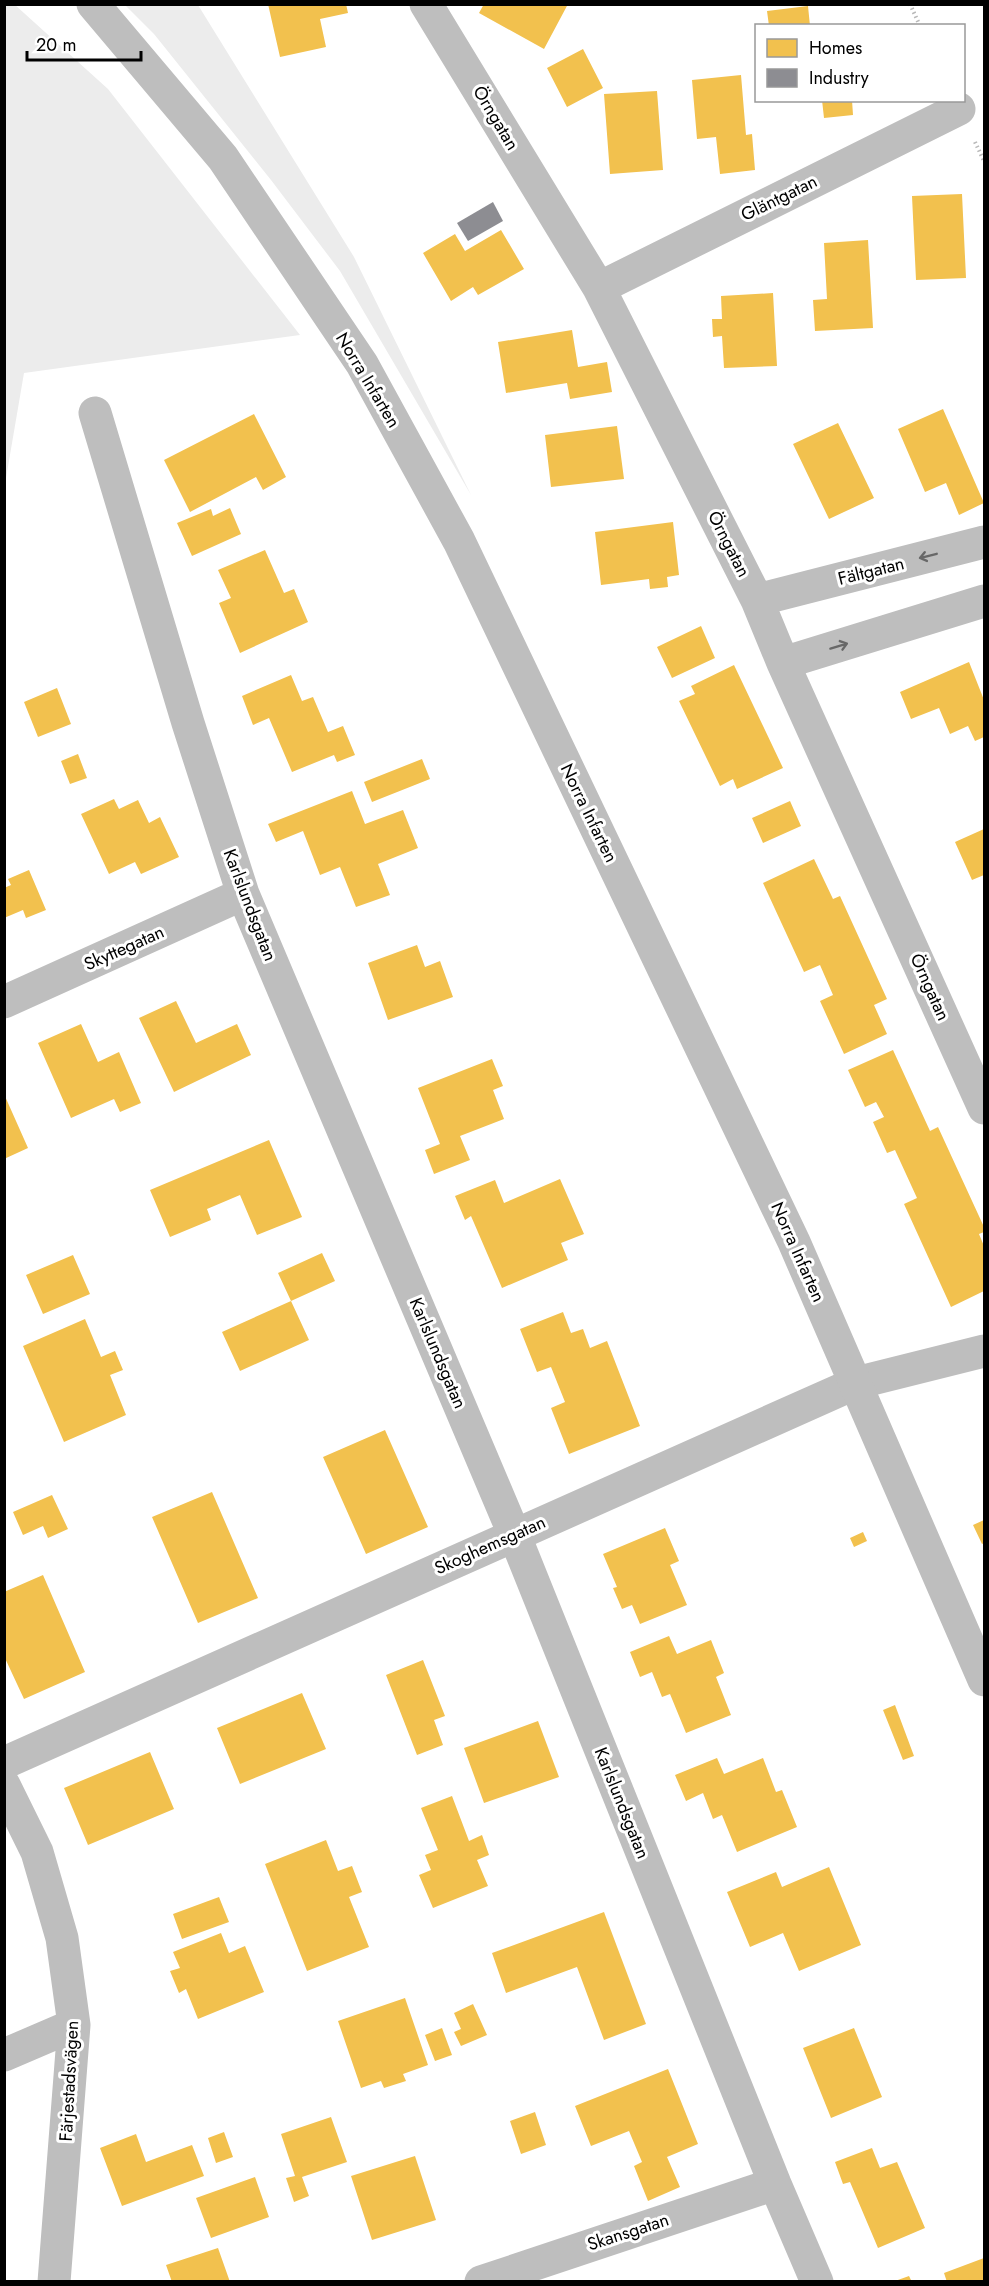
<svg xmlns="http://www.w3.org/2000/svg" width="989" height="2286" font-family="Jost,sans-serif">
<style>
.green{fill:#ececec}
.homes{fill:#f2c14e}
.industry{fill:#8d8d92}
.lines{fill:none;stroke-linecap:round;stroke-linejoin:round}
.path{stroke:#b9b9b9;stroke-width:4;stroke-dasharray:1.5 3;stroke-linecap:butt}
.minor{stroke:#bebebe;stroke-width:33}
.tertiary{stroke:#bebebe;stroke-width:33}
.oneway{stroke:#686868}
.labels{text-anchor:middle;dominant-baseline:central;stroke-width:6;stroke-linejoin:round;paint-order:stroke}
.street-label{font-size:18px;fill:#000;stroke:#fff}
</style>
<rect width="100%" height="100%" fill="#fff"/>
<!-- green -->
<path class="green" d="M14,4L108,89L300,335L24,373L5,484L4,5Z
M125,5H198L354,257L471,495L340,271L271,180L154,34Z"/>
<!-- homes -->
<path class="homes" d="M268,4H346L348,13L320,19L326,47L280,57Z
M484,4H568L544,49L479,13Z
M808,6L810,26H769L767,11Z
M583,49L603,88L567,107L547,68Z
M741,75L746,135L752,134L755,170L720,174L716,137L697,139L692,80Z
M657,91L663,170L610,174L604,94Z
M822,100H852L853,115L824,118Z
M962,194L966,278L916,280L912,196Z
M501,230L524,269L478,295L473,287L451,301L423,253L455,234L465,251Z
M868,240L873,328L815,331L813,300L827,299L824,243Z
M773,293L777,366L724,368L722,336L713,337L712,319H722L721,296Z
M572,330L578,367L607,362L612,392L570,399L567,383L506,393L498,342Z
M943,409L984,503L959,515L946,483L925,492L898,429Z
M254,414L286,477L263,490L256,477L190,512L164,460Z
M838,423L874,498L829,519L793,444Z
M617,426L624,479L551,487L545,435Z
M230,508L241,534L192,556L177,523L211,509L213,516Z
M673,522L679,575L667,577L668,587L650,589L649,579L601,585L595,532Z
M265,550L284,593L294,589L308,622L240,653L219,603L231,598L218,570Z
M701,626L715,658L672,678L657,647Z
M969,662L984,700V737L975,741L968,726L950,734L939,708L911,719L900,692Z
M734,665L783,768L737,789L733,779L720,786L679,701L695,694L691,686Z
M291,675L302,701L313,697L328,732L343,726L355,755L337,762L334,755L292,772L269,718L253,725L242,696Z
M57,688L71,724L38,737L24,702Z
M78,754L87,778L70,784L61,761Z
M422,759L430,779L372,802L364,782Z
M352,791L365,824L403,810L418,848L378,864L390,895L356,907L340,867L320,875L303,831L276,842L268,824Z
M114,799L119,809L138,800L149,823L160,817L179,857L141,874L135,862L109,874L81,814Z
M790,801L801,826L763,843L752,818Z
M984,829V875L972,880L955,842Z
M814,859L833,899L840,896L887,999L874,1005L887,1034L844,1054L820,1001L833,995L820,965L804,972L763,883Z
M29,870L46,910L26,918L23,910L4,918V888L11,885L8,879Z
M417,945L425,967L440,961L453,997L388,1020L368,963Z
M176,1001L196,1043L237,1024L251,1055L174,1092L139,1018Z
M81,1024L98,1062L119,1052L141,1103L120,1112L114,1099L71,1118L38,1043Z
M893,1050L930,1131L938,1127L984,1227V1232L979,1234L984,1246V1291L951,1307L904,1204L917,1198L895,1150L887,1153L873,1122L884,1117L876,1102L865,1107L848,1070Z
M492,1059L503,1086L493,1090L504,1119L460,1136L470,1160L434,1174L425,1150L440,1144L418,1088Z
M4,1094L28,1148L4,1159Z
M269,1140L302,1217L257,1235L240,1195L207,1209L211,1220L170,1237L150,1190Z
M560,1179L584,1234L561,1243L568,1260L502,1288L471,1216L465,1220L455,1196L495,1180L504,1203Z
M322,1253L335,1281L291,1301L309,1340L240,1371L222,1332L291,1301L278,1273Z
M73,1255L90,1294L43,1314L26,1275Z
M563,1312L571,1333L583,1329L590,1348L607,1341L640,1426L569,1454L551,1408L565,1402L551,1367L537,1372L520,1329Z
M85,1319L101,1357L115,1351L123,1370L110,1375L126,1415L64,1442L23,1346Z
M385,1430L428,1527L366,1554L323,1457Z
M212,1492L258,1598L198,1623L152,1517Z
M52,1495L68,1529L48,1538L43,1526L23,1535L13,1512Z
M984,1520V1543L982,1544L973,1525Z
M665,1528L679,1561L670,1565L687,1605L640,1624L632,1605L622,1609L613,1588L617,1587L603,1554Z
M863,1532L867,1541L854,1547L850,1538Z
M43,1575L85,1672L24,1699L4,1656V1592Z
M669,1636L677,1654L711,1640L724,1673L716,1677L731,1715L686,1733L670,1694L662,1697L652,1672L640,1677L630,1652Z
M423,1660L445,1716L434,1720L443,1745L417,1755L386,1675Z
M302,1693L326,1749L240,1784L217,1728Z
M895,1705L914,1756L903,1760L883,1710Z
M538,1721L559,1777L484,1803L464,1748Z
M150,1752L174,1809L88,1845L64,1788Z
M717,1758L724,1774L763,1758L776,1792L782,1790L797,1827L737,1852L722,1815L713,1819L703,1793L686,1801L675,1775Z
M452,1796L469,1841L482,1835L489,1855L477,1860L488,1886L433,1908L419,1875L431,1870L425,1855L438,1850L421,1808Z
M326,1840L338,1871L352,1866L362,1892L349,1897L369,1947L307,1971L265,1864Z
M829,1867L861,1945L799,1971L783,1933L750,1947L727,1892L776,1872L782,1887Z
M219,1897L229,1922L182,1939L173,1914Z
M604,1912L646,2024L604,2040L577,1967L506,1993L492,1953Z
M221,1933L229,1953L245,1946L264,1992L198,2019L186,1989L179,1993L170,1971L180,1968L173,1952Z
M405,1998L428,2065L403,2074L406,2081L384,2088L381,2081L361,2088L338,2021Z
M473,2004L487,2035L461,2046L454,2032L461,2029L454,2013Z
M442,2028L452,2055L435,2061L425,2035Z
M854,2028L882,2097L831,2118L803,2048Z
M668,2069L698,2144L667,2157L680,2187L648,2201L634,2166L642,2162L629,2131L591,2146L575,2106Z
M535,2112L546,2145L521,2154L510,2121Z
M331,2117L347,2162L302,2177L309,2196L294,2202L286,2178L295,2176L281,2134Z
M224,2132L233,2157L216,2163L208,2138Z
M136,2134L146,2162L192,2145L204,2176L122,2206L100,2148Z
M872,2148L880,2168L897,2162L925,2228L878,2248L850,2182L843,2184L835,2162Z
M415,2156L436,2220L372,2240L351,2176Z
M255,2177L269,2217L211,2238L196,2198Z
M218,2248L230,2282H172L166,2265Z
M984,2258V2282H947L944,2273Z
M909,2276L912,2282H895V2281Z"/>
<!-- industry -->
<path class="industry" d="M493,202L503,221L468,241L457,223Z"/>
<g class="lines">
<!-- path -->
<path class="path" d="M910,4L920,26
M975,142L984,161"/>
<!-- minor -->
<path class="minor" d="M426,4L599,288L757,600L783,663L984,1108
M599,288L959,109
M95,413L188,723L243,894L514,1534L775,2184L817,2282
M757,600L984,542
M783,663L984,601
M4,1002L243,894
M4,1763L856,1383L984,1351
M4,1785L37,1852L62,1938L74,2025L54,2282
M4,2055L74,2025
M481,2282L775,2184"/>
<!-- tertiary -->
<path class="tertiary" d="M93,4L223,158L362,364L459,541L794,1242L984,1680"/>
</g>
<!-- one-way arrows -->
<defs><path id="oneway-shaft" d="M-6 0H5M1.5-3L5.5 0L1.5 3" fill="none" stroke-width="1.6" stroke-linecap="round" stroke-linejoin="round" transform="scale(1.5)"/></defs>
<g class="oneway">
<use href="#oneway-shaft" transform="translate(928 556) rotate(166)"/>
<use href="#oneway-shaft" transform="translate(839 646) rotate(-17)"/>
</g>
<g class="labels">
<!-- street labels -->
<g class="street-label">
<text transform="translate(496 118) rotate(59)">Örngatan</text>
<text transform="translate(779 198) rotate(-26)">Gläntgatan</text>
<text transform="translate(368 380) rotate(59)">Norra Infarten</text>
<text transform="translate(729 544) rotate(63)">Örngatan</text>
<text transform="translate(871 571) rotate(-14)">Fältgatan</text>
<text transform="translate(589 813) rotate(64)">Norra Infarten</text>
<text transform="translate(250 905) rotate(69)">Karlslundsgatan</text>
<text transform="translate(124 948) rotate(-24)">Skyttegatan</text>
<text transform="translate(930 987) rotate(66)">Örngatan</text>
<text transform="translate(798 1252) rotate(66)">Norra Infarten</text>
<text transform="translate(438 1353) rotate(67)">Karlslundsgatan</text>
<text transform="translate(490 1545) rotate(-24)">Skoghemsgatan</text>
<text transform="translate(622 1803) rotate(68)">Karlslundsgatan</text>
<text transform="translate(69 2081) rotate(-87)">Färjestadsvägen</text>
<text transform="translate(628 2232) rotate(-18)">Skansgatan</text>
</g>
</g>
<!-- border -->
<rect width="989" height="2286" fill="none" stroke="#000000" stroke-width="12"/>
<!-- legend -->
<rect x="755" y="24" width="210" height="78" fill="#ffffff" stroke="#999999" stroke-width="1.5"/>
<rect x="767" y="39" width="30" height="18" fill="#f2c14e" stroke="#999999" stroke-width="1.5"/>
<text x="809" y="54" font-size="18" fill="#000000">Homes</text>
<rect x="767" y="69" width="30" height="18" fill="#8d8d92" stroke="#999999" stroke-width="1.5"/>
<text x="809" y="84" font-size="18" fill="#000000">Industry</text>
<!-- scale -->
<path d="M27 51v9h114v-9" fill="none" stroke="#000000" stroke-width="3"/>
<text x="36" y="51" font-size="18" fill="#000000" stroke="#ffffff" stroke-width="4.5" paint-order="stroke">20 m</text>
</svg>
